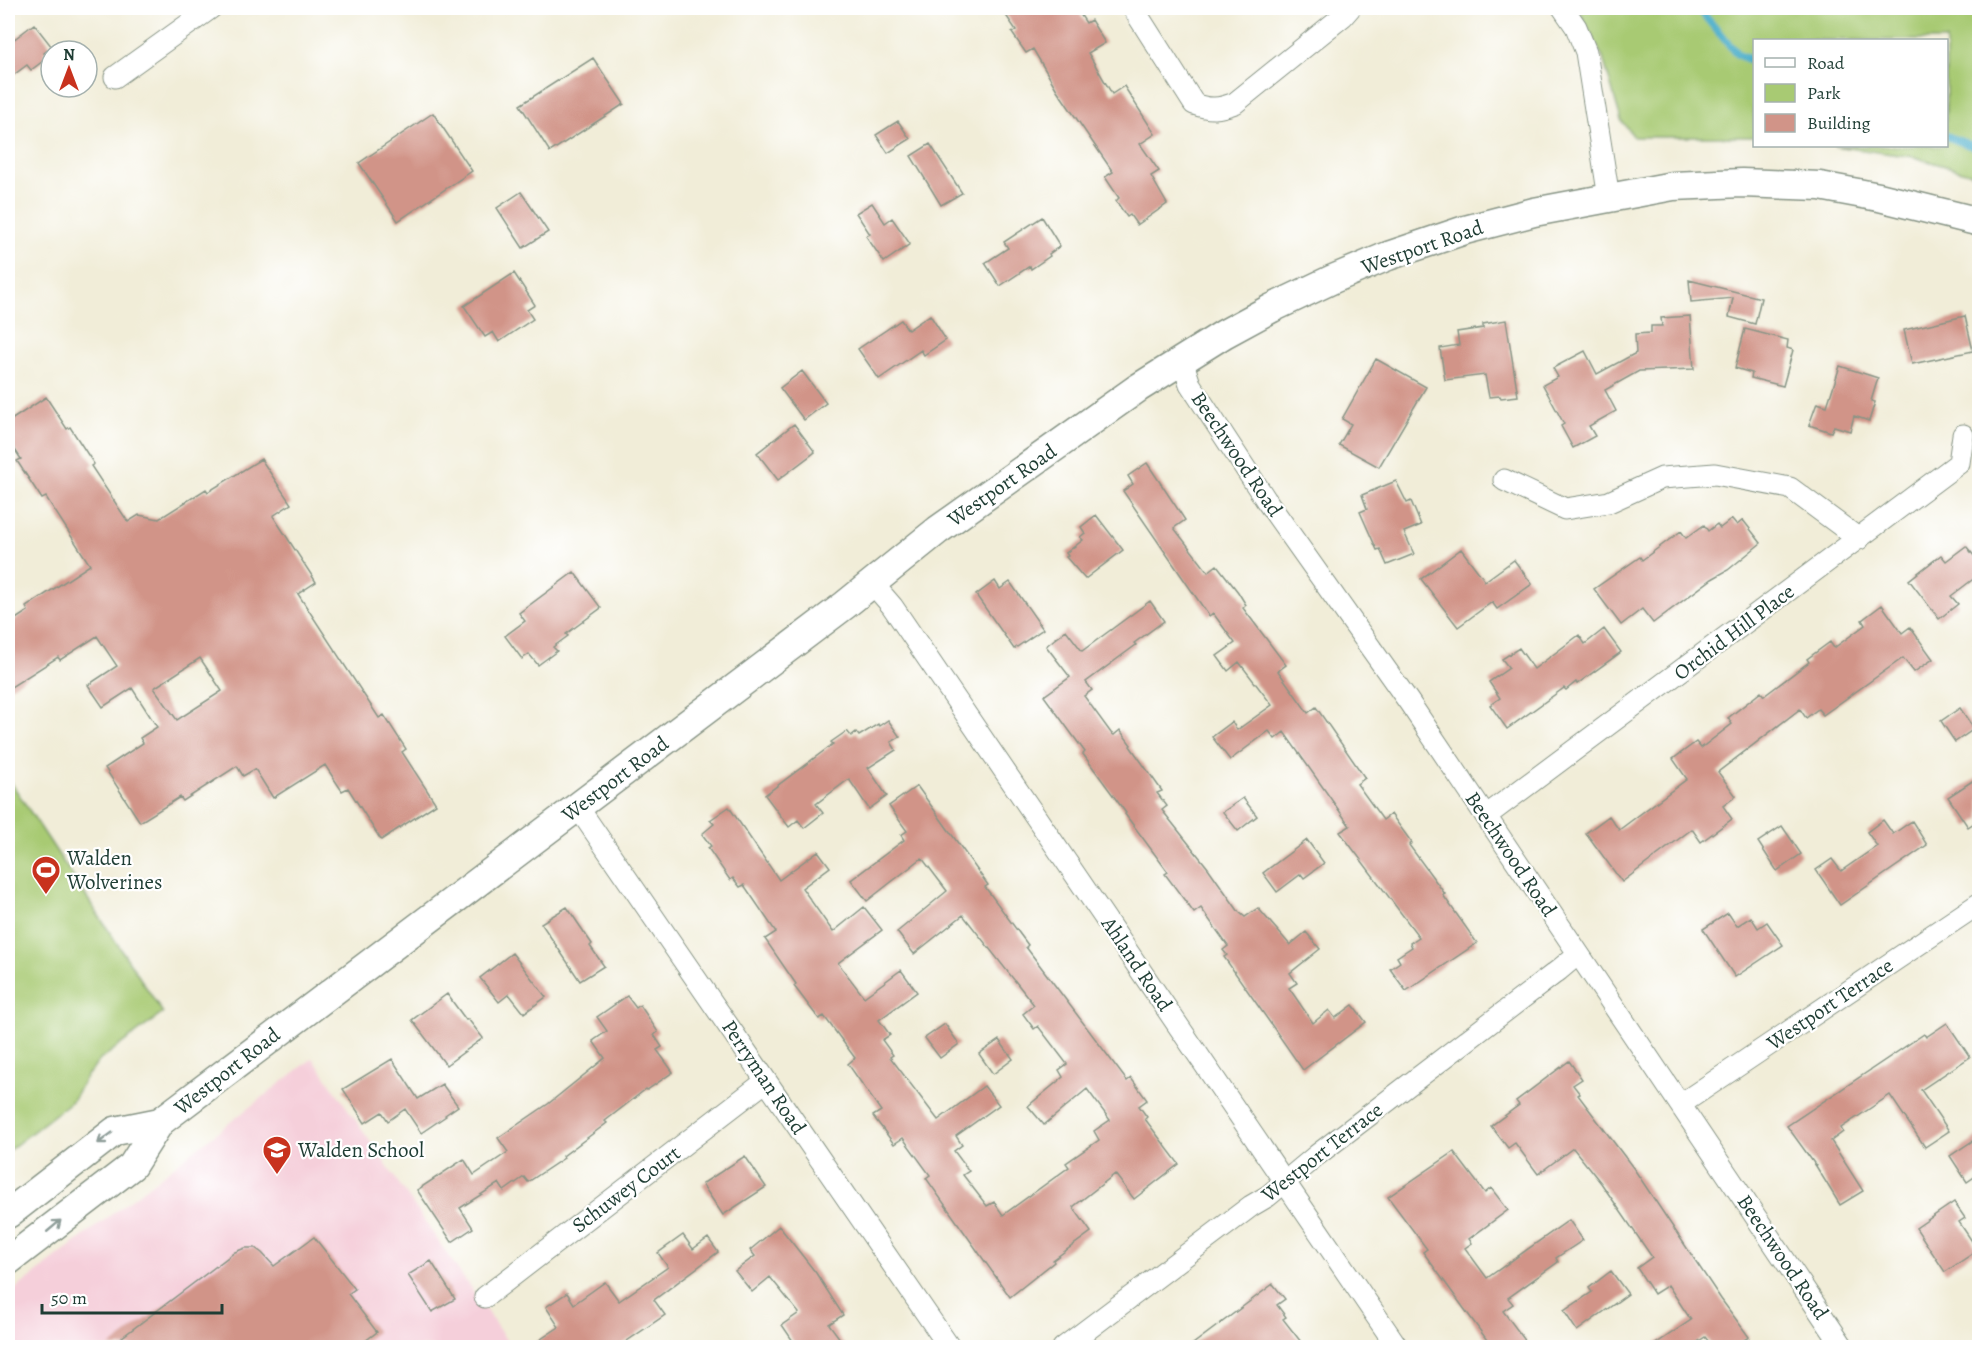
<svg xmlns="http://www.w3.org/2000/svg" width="1987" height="1355" font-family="Alegreya,serif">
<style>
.built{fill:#f5cfda}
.green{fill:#a8ca73;stroke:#648454;stroke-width:1.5}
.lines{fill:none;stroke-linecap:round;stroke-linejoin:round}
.stream{stroke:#4aadc9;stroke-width:8}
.building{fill:#d19488;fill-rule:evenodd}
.minor-casing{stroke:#889586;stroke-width:23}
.secondary-casing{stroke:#889586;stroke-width:31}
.minor{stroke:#fff;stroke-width:21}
.secondary{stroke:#fff;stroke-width:28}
.oneway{stroke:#8f9e9a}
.labels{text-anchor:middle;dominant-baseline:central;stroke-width:4.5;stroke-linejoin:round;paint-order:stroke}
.street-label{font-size:21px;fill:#1f3d34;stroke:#fff}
.poi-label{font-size:21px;fill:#1f3d34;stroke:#fff;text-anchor:start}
</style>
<rect width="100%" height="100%" fill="#fff"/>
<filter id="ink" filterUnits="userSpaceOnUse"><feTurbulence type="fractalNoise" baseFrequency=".0167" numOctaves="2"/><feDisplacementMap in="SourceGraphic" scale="12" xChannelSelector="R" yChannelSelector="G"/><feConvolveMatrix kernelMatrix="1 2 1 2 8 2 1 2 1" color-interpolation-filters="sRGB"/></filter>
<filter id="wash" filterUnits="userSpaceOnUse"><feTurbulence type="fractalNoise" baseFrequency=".008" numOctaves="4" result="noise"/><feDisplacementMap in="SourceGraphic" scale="24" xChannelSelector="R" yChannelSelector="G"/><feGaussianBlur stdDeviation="1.35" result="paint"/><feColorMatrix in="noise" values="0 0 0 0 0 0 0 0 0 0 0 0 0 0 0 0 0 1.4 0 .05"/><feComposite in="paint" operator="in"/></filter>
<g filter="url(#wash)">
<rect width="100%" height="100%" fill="#f1edd8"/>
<!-- built -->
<path class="built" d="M313,1058L511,1347L8,1348V1295Z"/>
<!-- green -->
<path class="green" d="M1578,8H1979V176L1914,157L1834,146H1946V40H1754V137H1634L1621,120L1603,58Z
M8,778L163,1013L100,1060L85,1078L72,1101L8,1151Z"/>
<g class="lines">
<!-- stream -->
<path class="stream" d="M1698,8L1738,55L1754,61
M1946,136L1980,149"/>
</g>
<g id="blocks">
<!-- building -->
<path class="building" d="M1001,8H1076L1086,23L1091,20L1105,43L1088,53L1112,94L1124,86L1155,134L1140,144L1159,171L1151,176L1167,204L1137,225L1130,215L1127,217L1116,201L1119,198L1105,177L1113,172L1057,90L1033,49L1026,53L1012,33L1016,30Z
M34,24L52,47L44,53L47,58L31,70L27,65L8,79V44Z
M593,58L624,104L550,152L520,105Z
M433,113L472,171L398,221L359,163Z
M898,121L910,139L888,153L876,135Z
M930,144L962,193L941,205L911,156Z
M521,192L548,232L523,248L497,208Z
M872,203L885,223L892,218L910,244L884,262L866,236L870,234L856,213Z
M1042,217L1060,246L1049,254L1050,256L1031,269L1030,266L1000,286L985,263L1008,248L1004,242Z
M514,273L535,305L527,310L533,319L499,342L493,332L485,337L464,306Z
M1689,280L1761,298L1755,324L1729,317L1733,298L1691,302Z
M930,315L946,340L924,355L921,350L879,379L858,349L901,320L908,330Z
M1690,316L1694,369L1639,371L1605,390L1616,411L1589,426L1595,436L1573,448L1561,426L1564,424L1543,385L1558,377L1553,368L1585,351L1597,374L1636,353L1635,334L1651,333V326H1662L1661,318Z
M1965,316L1973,351L1912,364L1904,330Z
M1506,320L1518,396L1501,398L1500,396L1489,397L1485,375L1445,380L1440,348L1459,345L1457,332L1483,328V324Z
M1745,329L1788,340L1787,348L1793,350L1783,386L1751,378L1752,373L1735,368Z
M1376,359L1426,387L1379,467L1339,445L1351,424L1342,419Z
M1840,366L1878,378L1871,401L1875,402L1869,421L1854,416L1850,431L1834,426L1831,432L1809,425L1817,403L1827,406Z
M802,371L826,403L804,420L780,388Z
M46,397L67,429L70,427L94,464L91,466L128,522L139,515L159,519L206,489L208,492L261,459L291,504L273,516L316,582L298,594L379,718L384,715L406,749L402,752L436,804L381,840L348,788L342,791L325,765L273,798L255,769L243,776L237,766L183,801L180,797L140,822L105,768L143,743L140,738L157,727L132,688L103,707L88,685L117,666L97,636L60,660L58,657L8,689V624L28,611L26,607L90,565L46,497L42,499L17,461L21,459L8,439V422ZM200,658L222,691L177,720L154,688Z
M794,424L815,452L778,480L757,453Z
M1147,463L1185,520L1174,528L1208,572L1217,565L1238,592L1246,605L1243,608L1286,665L1278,671L1308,713L1316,707L1365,778L1357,784L1383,820L1391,814L1412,843L1409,845L1445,894L1443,895L1477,943L1406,991L1390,969L1400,962L1397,957L1412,947L1410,943L1419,937L1340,832L1350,826L1284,732L1275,739L1269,731L1230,760L1212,737L1232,722L1237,730L1272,705L1239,662L1228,671L1217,656L1235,643L1213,613L1209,616L1123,491L1133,484L1128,476Z
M1396,481L1407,503L1411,501L1421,525L1404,532L1414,554L1387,565L1380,549L1377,550L1360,512L1367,509L1362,495Z
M1096,515L1123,550L1085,579L1066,557L1068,556L1066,553L1083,540L1080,537L1085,533L1081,527Z
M1732,519L1737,525L1743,520L1761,543L1728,570L1712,579L1653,623L1642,609L1621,625L1594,589L1640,557L1642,560L1681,531L1686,538L1704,525L1708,531L1717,524L1720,528Z
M1966,546L1980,563V574L1951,596L1958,604L1939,619L1909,580L1941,555L1946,561Z
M1461,549L1485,581L1514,560L1532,584L1497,609L1492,602L1458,627L1421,579Z
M574,572L601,608L566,634L568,636L553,647L557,651L538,665L529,654L522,659L505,636L525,621L519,613Z
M995,581L1000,589L1010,582L1043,629L1014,649L976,595Z
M1150,601L1164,621L1134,643L1136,645L1086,682L1092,690L1084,696L1111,733L1114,735L1120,730L1131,745L1130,746L1162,791L1157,793L1167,806L1162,810L1208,868L1239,912L1245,917L1258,908L1290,945L1306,932L1320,949L1290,973L1297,983L1289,988L1313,1023L1329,1010L1335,1018L1353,1005L1366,1022L1303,1070L1224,957L1227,955L1223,950L1228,946L1201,908L1194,913L1165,874L1168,872L1125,814L1126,813L1083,754L1085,752L1044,696L1070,677L1046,646L1066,630L1082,651Z
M1882,605L1902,633L1910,627L1933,659L1914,672L1903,658L1823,715L1818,709L1806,718L1800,709L1718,772L1736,796L1723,806L1732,819L1701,842L1692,829L1622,882L1586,833L1609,816L1619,830L1687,779L1673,759L1696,742L1701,748L1732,724L1728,718L1761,692L1764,696L1809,662L1807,659L1830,642L1834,648L1865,625L1862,620Z
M1604,629L1621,652L1577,684L1576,682L1566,690L1564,688L1507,729L1490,705L1500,698L1489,682L1509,668L1502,659L1519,648L1534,669L1579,635L1585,644Z
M1960,708L1974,729L1955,742L1941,721Z
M888,720L900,737L891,742L896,750L868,768L887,796L869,809L849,779L816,804L823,813L804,828L798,820L789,827L765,795L833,744L831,742L847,731L851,736L856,732L859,736L878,724L879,726Z
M1980,776V819L1968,827L1948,797Z
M917,786L988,885L985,887L1028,945L1026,947L1127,1081L1131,1078L1147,1100L1139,1106L1147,1117L1145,1119L1179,1164L1134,1199L1115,1174L1073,1207L1091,1232L1053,1260L1054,1262L1010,1297L926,1178L930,1175L903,1138L894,1144L873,1116L881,1111L848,1064L855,1058L824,1016L819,1019L794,986L796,984L765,939L776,932L744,885L740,887L733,878L730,880L708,848L711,846L702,834L714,824L710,820L729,807L779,880L818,851L830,867L802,888L833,932L864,907L882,930L838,963L864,997L901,970L917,992L879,1020L890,1035L882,1040L893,1055L890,1057L938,1120L984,1086L999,1105L956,1136L962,1145L954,1151L969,1171L963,1175L987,1206L994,1202L1003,1215L1069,1167L1066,1163L1099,1140L1094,1131L1110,1120L1087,1089L1044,1125L1028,1106L1063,1077L1059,1070L1067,1064L1038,1026L1034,1029L1023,1014L1034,1005L963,915L914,954L897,932L947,891L922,858L867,901L851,880L904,840L901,835L907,831L889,806Z
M1243,798L1257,816L1238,831L1223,812Z
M1883,820L1893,834L1912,821L1927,845L1840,905L1816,870L1832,859L1841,871L1877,846L1867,832Z
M1782,826L1801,854L1777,871L1758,842Z
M1307,840L1324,863L1304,878L1301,874L1277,892L1263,873Z
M567,907L592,944L590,946L604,966L580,981L541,923Z
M1728,913L1737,926L1751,917L1758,928L1767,922L1783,945L1735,977L1703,929Z
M512,953L546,997L524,1013L509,994L499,1002L480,978Z
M447,994L466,1020L468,1019L483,1038L446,1065L412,1020Z
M627,996L636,1008L640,1005L658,1032L654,1035L662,1047L657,1050L673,1072L647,1090L646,1089L605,1121L607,1123L563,1156L564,1158L528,1182L524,1177L504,1191L499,1183L460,1208L473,1228L452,1242L417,1190L464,1159L474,1175L508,1152L498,1138L548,1104L605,1058L593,1041L607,1031L597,1017Z
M1947,1023L1970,1057L1921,1090L1949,1131L1925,1147L1890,1095L1841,1128L1843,1132L1831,1141L1863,1191L1840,1205L1816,1166L1787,1126L1924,1034L1926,1037Z
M945,1024L959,1044L940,1058L925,1038Z
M999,1040L1013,1059L993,1074L979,1054Z
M392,1059L418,1099L442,1084L458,1106L445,1115L446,1116L421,1133L405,1109L388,1121L382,1112L365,1123L343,1089Z
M1569,1061L1582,1079L1573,1085L1580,1094L1578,1095L1634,1169L1721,1299L1749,1337L1733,1347H1713L1705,1337L1690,1347H1651L1691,1320L1668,1285L1654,1294L1637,1268L1652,1257L1601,1183L1573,1148L1538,1174L1515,1143L1508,1148L1491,1126L1519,1105L1516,1101Z
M1980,1136V1173L1967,1182L1950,1156Z
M1454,1152L1485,1193L1491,1188L1508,1210L1469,1239L1472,1243L1465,1248L1487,1278L1569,1220L1583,1240L1556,1258L1558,1262L1508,1298L1513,1304L1503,1311L1530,1347H1492L1423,1252L1427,1249L1388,1197Z
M745,1156L766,1187L723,1215L702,1184Z
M1954,1202L1965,1218L1959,1222L1978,1250L1945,1272L1916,1228Z
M779,1226L816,1273L843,1315L829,1324L846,1347H797L782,1325L799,1313L770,1277L752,1292L735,1271L755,1256L750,1250Z
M683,1235L693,1249L708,1238L718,1252L654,1300L665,1315L618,1347H529L559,1327L546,1307L567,1293L574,1304L605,1282L619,1301L668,1267L658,1253Z
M314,1237L355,1289L348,1294L377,1332L357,1347H109L235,1252L245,1248H255L262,1253L274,1266Z
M431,1261L455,1299L432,1312L408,1275Z
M1611,1271L1628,1294L1577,1331L1564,1311L1592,1292L1589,1288Z
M1273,1284L1285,1299L1277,1305L1286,1317L1283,1319L1305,1347H1189Z"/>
</g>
</g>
<g filter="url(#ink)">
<use href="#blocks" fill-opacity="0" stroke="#889586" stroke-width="1.5"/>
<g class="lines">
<!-- minor casing -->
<g class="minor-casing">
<path id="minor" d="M1133,8L1194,104C1210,110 1219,109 1235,103L1343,16L1350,8
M1563,8L1576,27L1586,52L1609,198
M115,77L211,8
M1182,360L1190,384L1266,500L1409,702L1844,1348
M1504,480L1565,509L1609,502L1662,478L1715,474L1790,488L1859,539
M873,584L892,606L1398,1348
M577,806L950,1348
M1486,816L1959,463L1963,435
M1681,1104L1980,903
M485,1297L766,1081
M1063,1348L1251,1206L1268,1196L1317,1155L1559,970L1578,954"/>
</g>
<!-- secondary casing -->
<g class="secondary-casing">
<path id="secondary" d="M8,1214L115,1131L160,1122
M8,1261L132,1166L160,1122L845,605L938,530L1138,388L1224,334L1272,308L1333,279L1388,256L1465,230L1534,212L1673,186L1742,183L1820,186L1879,197L1980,222"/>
</g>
<!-- minor -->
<use href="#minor" class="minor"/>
<!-- secondary -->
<use href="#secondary" class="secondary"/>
</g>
<!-- one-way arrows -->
<defs><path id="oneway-shaft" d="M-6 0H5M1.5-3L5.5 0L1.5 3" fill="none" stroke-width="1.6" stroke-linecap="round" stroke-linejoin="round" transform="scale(1.5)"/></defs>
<g class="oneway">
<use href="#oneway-shaft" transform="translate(105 1138) rotate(143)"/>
<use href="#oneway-shaft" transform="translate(54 1226) rotate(-40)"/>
</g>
</g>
<!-- icons -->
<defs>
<g id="stadium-pin" transform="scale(1.5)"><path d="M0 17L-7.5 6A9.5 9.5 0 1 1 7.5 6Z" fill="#c8321e" stroke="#fff"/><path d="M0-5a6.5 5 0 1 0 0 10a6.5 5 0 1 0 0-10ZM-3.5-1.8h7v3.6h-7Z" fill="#fff"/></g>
<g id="school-pin" transform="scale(1.5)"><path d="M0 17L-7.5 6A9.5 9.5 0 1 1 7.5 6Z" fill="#c8321e" stroke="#fff"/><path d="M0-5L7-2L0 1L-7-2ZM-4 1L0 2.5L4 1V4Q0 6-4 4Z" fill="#fff"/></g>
</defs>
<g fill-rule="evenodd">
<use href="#stadium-pin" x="46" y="870"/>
<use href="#school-pin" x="277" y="1150"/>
</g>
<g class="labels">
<!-- street labels -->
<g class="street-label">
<text transform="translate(1422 247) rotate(-19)">Westport Road</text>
<text transform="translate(1237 454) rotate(56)">Beechwood Road</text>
<text transform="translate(1002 485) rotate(-35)">Westport Road</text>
<text transform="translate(1734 632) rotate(-37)">Orchid Hill Place</text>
<text transform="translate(615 779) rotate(-37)">Westport Road</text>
<text transform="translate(1511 854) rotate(56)">Beechwood Road</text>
<text transform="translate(1137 964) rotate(56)">Ahland Road</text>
<text transform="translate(1830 1004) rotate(-34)">Westport Terrace</text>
<text transform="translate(227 1071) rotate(-38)">Westport Road</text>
<text transform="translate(764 1077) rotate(56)">Perryman Road</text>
<text transform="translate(1322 1152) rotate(-38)">Westport Terrace</text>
<text transform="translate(626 1189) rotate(-37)">Schuwey Court</text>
<text transform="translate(1783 1257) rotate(56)">Beechwood Road</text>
</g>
<!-- poi labels -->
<g class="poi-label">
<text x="67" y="858">Walden<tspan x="67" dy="24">Wolverines</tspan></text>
<text x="298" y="1150">Walden School</text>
</g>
</g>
<!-- margin -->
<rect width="1987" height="1355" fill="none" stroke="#fff" stroke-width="30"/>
<!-- legend -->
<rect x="1753" y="39" width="195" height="108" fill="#ffffff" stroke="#a5b1ae" stroke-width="1.5"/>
<rect x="1765" y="58" width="30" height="9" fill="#ffffff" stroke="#a5b1ae" stroke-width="1.5"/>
<text x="1807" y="69" font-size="18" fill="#1f3d34">Road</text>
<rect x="1765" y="84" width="30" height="18" fill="#a8ca73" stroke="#a5b1ae" stroke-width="1.5"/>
<text x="1807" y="99" font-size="18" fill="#1f3d34">Park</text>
<rect x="1765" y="114" width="30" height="18" fill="#d19488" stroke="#a5b1ae" stroke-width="1.5"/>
<text x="1807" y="129" font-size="18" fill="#1f3d34">Building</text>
<!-- north arrow -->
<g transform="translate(69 69)"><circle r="28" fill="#ffffff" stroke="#a5b1ae" stroke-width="1.5"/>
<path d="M0-4.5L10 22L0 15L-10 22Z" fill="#c8321e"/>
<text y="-9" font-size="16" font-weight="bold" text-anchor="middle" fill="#1f3d34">N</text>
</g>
<!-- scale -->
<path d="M42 1304v9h180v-9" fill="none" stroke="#1f3d34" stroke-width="3"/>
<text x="51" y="1304" font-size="18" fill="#1f3d34" stroke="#ffffff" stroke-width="4.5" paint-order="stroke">50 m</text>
</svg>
